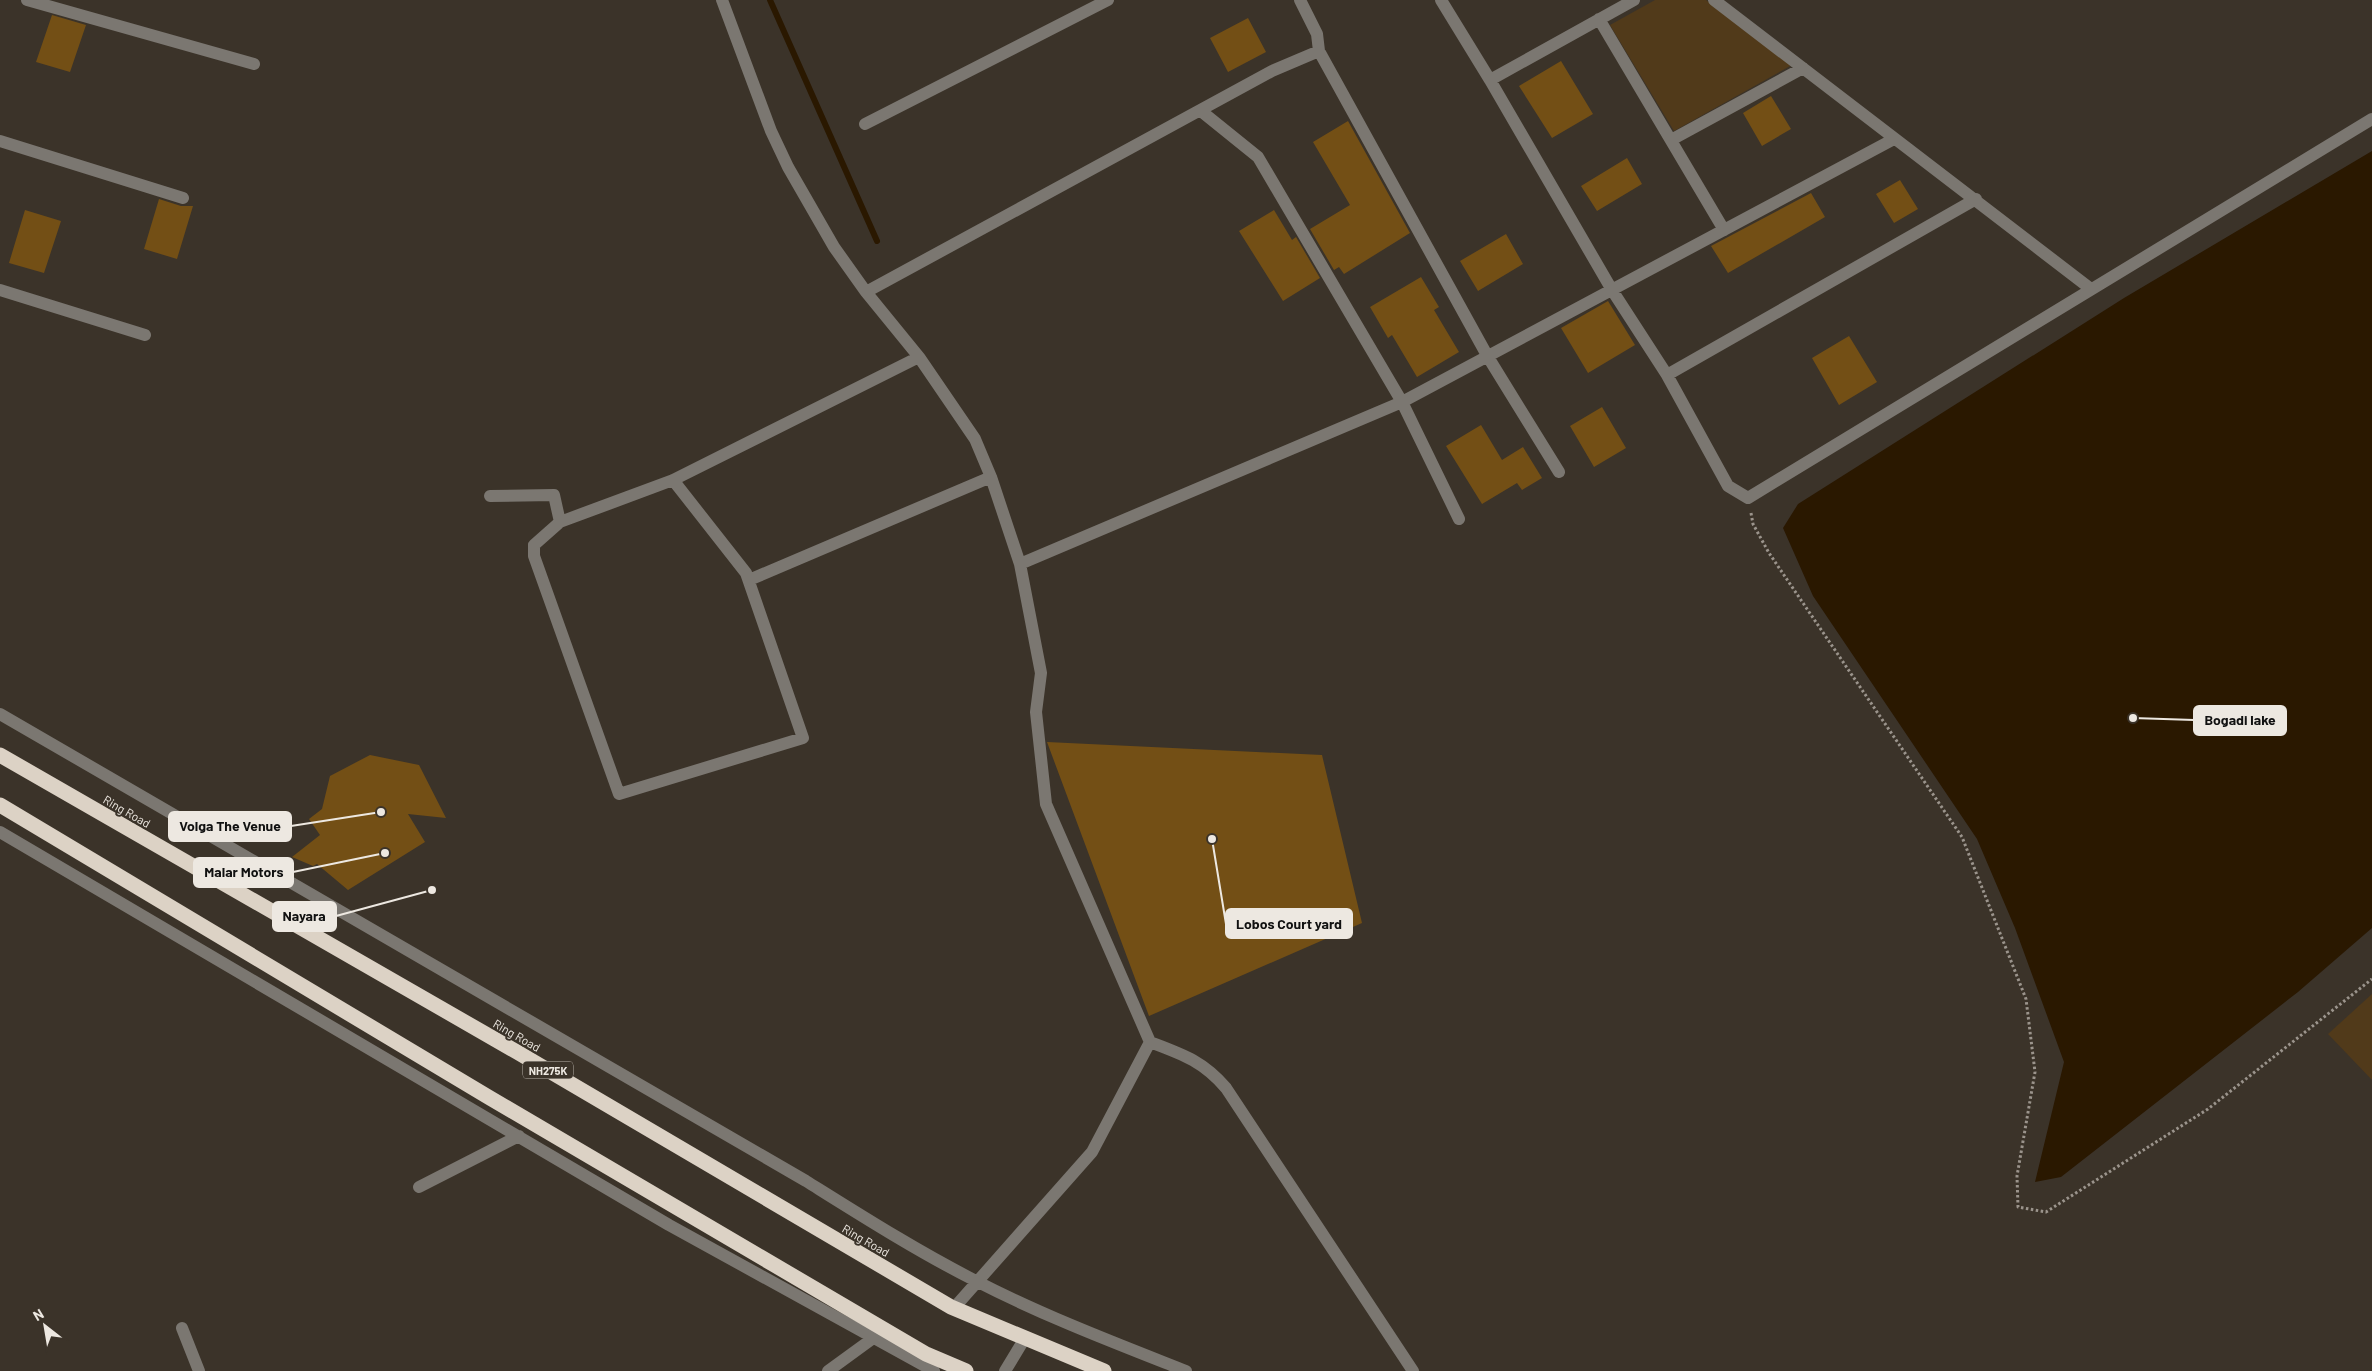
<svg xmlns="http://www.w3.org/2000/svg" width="2372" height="1371" font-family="Barlow,sans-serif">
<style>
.green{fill:#513a1a}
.water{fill:#2a1800}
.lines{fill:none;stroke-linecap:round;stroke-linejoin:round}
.stream{stroke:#2a1800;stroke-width:6}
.building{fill:#734f15}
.path{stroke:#9b948c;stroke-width:3;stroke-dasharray:2.5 2.5;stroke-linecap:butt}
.minor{stroke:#7b7771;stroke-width:12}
.highway{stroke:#dcd2c5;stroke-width:15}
.labels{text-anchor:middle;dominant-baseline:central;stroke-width:4;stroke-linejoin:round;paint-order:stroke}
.shield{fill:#3b3329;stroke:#b8b2aa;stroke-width:1}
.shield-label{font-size:11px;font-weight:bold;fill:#ede8e1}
.street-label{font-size:12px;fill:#ede8e1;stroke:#3b3329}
.leader{fill:none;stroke:#ede8e1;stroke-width:2}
.callout-dot{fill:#ede8e1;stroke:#3b3329;stroke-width:2}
.callout{fill:#ede8e1;stroke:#ede8e1;stroke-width:2}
.callout-label{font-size:14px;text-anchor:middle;font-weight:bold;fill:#111}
</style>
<rect width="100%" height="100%" fill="#3b3329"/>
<!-- green -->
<path class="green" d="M1655,0H1706L1792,65L1674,131L1610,25Z
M2372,994V1080L2328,1034Z"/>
<!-- water -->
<path class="water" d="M2372,151V928L2298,992L2061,1177L2035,1182L2064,1062L2015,928L1977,839L1813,596L1783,528L1798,504L2124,298Z"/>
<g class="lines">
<!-- stream -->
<path class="stream" d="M770,0L877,241"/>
</g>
<!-- building -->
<path class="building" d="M52,15L86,25L70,72L36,62Z
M1248,18L1266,52L1228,72L1210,38Z
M1561,61L1593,114L1552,138L1519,86Z
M1771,96L1791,129L1762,146L1743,113Z
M1348,121L1410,233L1344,274L1339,267L1334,270L1310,229L1350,205L1313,142Z
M1627,158L1642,184L1597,211L1581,186Z
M1900,180L1918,209L1894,223L1876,194Z
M1811,193L1825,217L1728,273L1711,246Z
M159,199L181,206H193L177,259L144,249Z
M25,210L61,221L44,273L9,263Z
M1274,210L1292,240L1296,237L1320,278L1283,301L1239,231Z
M1506,234L1523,264L1478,291L1460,261Z
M1421,277L1439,307L1434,310L1459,352L1417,377L1392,335L1388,338L1370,307Z
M1608,301L1635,345L1588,373L1561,328Z
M1849,336L1877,382L1839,405L1812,358Z
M1602,407L1626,448L1594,467L1570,426Z
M1481,425L1502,460L1523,447L1542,478L1522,490L1517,483L1482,504L1446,446Z
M1047,742L1322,755L1362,923L1149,1016Z
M370,755L419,765L446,818L408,814L425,842L348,890L317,864L313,866L292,857L320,835L309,819L322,809L330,776Z"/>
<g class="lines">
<!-- path -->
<path class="path" d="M1751,513L1753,524L1769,553L1962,837L2026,999L2035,1072L2017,1176L2018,1207L2046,1212L2208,1109L2372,979"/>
<!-- minor -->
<path class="minor" d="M27,0L254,64
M722,0L771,131L788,167L834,247L866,292L919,357L975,439L991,477L1020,564L1041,673L1036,712L1046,804L1150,1042L1092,1152L954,1308
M1300,0L1317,34L1319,51
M1441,0L1490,80L1612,290L1667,375L1728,486L1748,498L2372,119
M1714,0L2091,289
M1599,19L1724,230
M1490,80L1634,0
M1201,111L1258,157L1402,402L1459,519
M865,124L1108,0
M1671,140L1803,68
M0,141L183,198
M0,290L145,335
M866,292L1272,71L1319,51L1488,357L1559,472
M1667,375L1976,199
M490,496L554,495L560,522L673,480L919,357
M560,522L534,545V556L619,794L803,738L746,573L673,480
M1020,564L1402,402L1894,139
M749,580L991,477
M0,714L806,1181C862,1216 917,1251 976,1281C1044,1316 1115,1343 1186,1371
M0,832L669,1225L934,1371
M1150,1042C1182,1054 1203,1061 1226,1088L1413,1371
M419,1187L519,1136
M182,1328L199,1371
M828,1371L872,1339
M1005,1371L1025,1338"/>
<!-- highway -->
<path class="highway" d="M0,755L517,1052L951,1307L1104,1371
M0,805L490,1098L926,1354L966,1371"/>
</g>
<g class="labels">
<!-- shield labels -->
<rect class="shield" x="523" y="1061.5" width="50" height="17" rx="4"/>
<g class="shield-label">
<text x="548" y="1070">NH275K</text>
</g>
<!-- street labels -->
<g class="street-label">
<text transform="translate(127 811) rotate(30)">Ring Road</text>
<text transform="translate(517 1035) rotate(30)">Ring Road</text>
<text transform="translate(866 1240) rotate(30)">Ring Road</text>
</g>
</g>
<!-- callouts -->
<path class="leader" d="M2133 718L2194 720M381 812L291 826M385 853L293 872M432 890L336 916M1212 839L1226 924"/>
<g class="callout-dot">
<circle cx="2133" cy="718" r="5"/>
<circle cx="381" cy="812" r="5"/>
<circle cx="385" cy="853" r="5"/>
<circle cx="432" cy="890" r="5"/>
<circle cx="1212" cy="839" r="5"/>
</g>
<g class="callout">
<rect x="2194" y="706" width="92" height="29" rx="5"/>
<rect x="169" y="812" width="122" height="29" rx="5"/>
<rect x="194" y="858" width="99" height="29" rx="5"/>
<rect x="273" y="902" width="63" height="29" rx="5"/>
<rect x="1226" y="909" width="126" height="29" rx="5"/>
</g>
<g class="callout-label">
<text x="2240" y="725">Bogadi lake</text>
<text x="230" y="831">Volga The Venue</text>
<text x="244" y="877">Malar Motors</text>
<text x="304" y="921">Nayara</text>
<text x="1289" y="929">Lobos Court yard</text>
</g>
<!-- north arrow -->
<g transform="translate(45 1326) rotate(329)" stroke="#3b3329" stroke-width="4" paint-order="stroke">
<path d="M0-4L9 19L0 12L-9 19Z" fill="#ede8e1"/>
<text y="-8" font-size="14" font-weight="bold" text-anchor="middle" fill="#ede8e1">N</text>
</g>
</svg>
